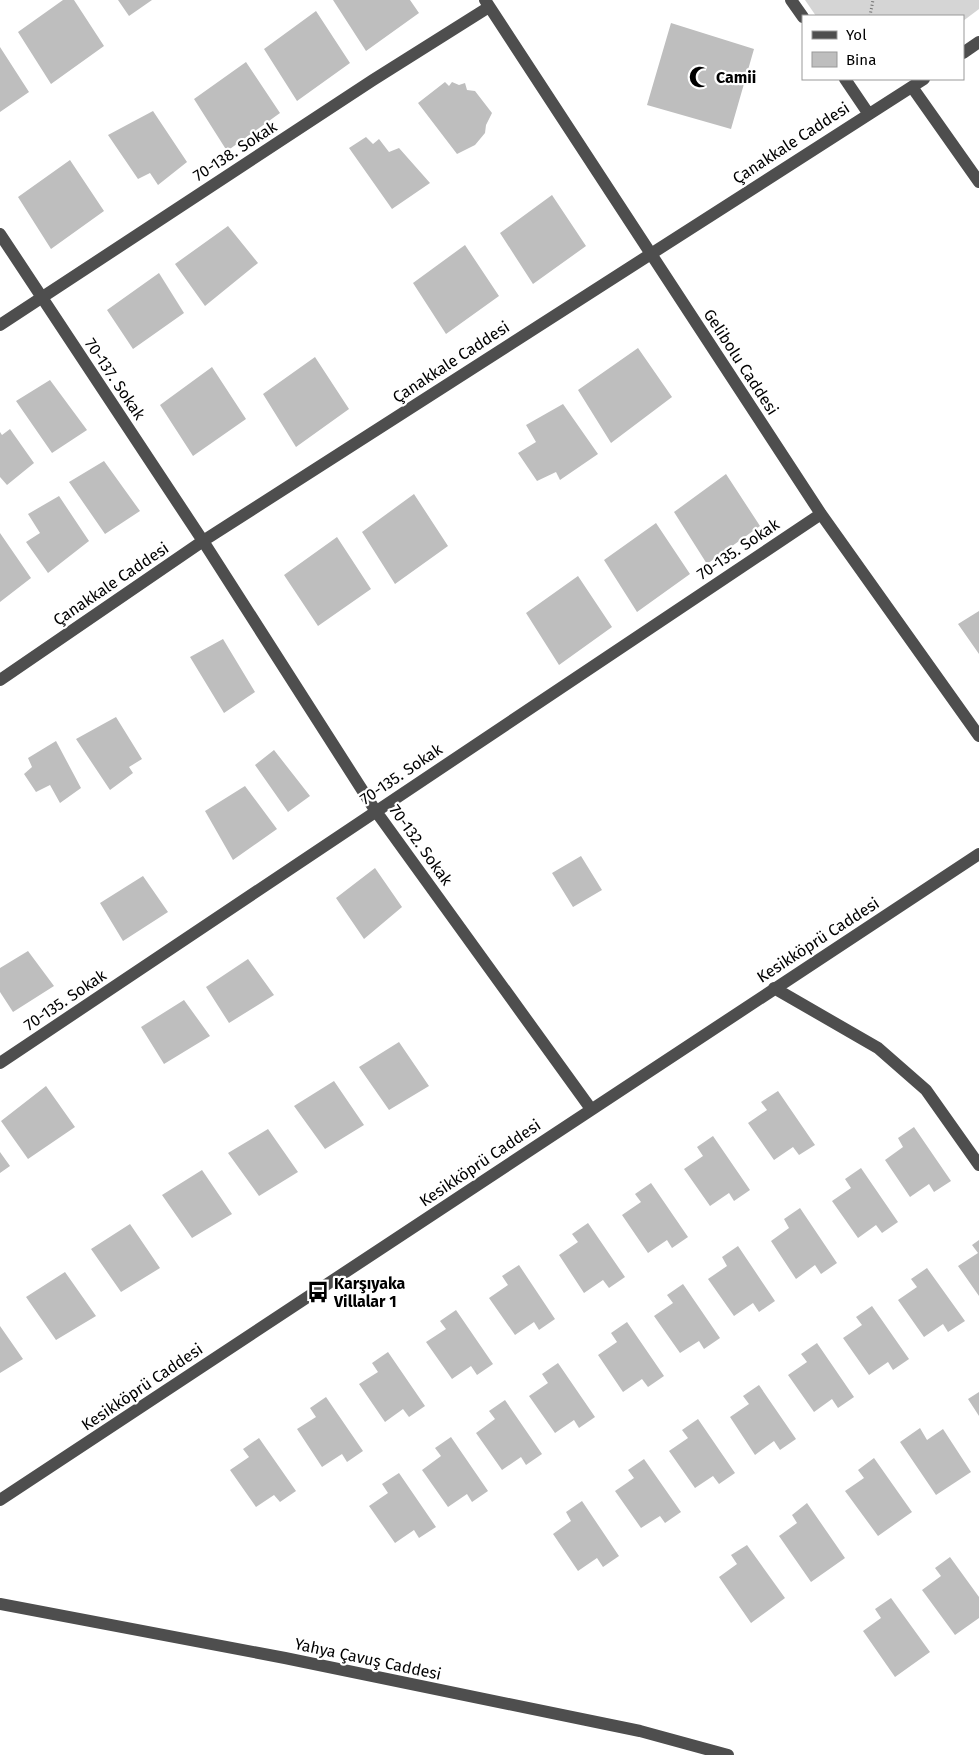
<svg xmlns="http://www.w3.org/2000/svg" width="979" height="1755" font-family="'Fira Sans',sans-serif">
<style>
.green{fill:#d5d5d5}
.building{fill:#bebebe}
.lines{fill:none;stroke-linecap:round;stroke-linejoin:round}
.path{stroke:#707070;stroke-width:3;stroke-dasharray:1 2.5;stroke-linecap:butt}
.minor{stroke:#4e4e4e;stroke-width:12}
.labels{text-anchor:middle;dominant-baseline:central;stroke-width:4.5;stroke-linejoin:round;paint-order:stroke}
.poi-label{font-size:16px;font-weight:bold;fill:#000;stroke:#fff;text-anchor:start}
.street-label{font-size:16px;fill:#000;stroke:#fff}
</style>
<rect width="100%" height="100%" fill="#fff"/>
<!-- green -->
<path class="green" d="M805,0H979V9L963,21V16H816Z"/>
<!-- building -->
<path class="building" d="M63,0H74L104,46L51,84L18,32Z
M118,0H152L129,16Z
M333,0H410L419,13L366,51Z
M316,11L350,63L297,101L264,49Z
M671,23L754,49L731,129L647,105Z
M0,47L29,92L0,112Z
M246,62L280,113L227,151L194,99Z
M445,82L449,86L452,82L459,85L465,83L467,90L475,91L492,113L486,125L485,133L475,145L457,154L418,103Z
M153,111L187,162L158,185L150,173L138,179L108,135Z
M366,137L373,144L379,139L389,152L399,148L430,183L392,209L349,148Z
M70,160L104,211L51,249L18,197Z
M552,195L586,246L533,284L500,233Z
M228,226L258,263L205,306L175,264Z
M465,245L499,296L446,334L413,283Z
M159,273L184,313L133,349L107,310Z
M638,348L672,397L611,443L578,390Z
M315,357L349,409L296,447L263,394Z
M212,367L246,419L193,456L160,405Z
M50,380L87,430L52,453L16,401Z
M563,404L598,454L560,480L556,472L537,481L518,453L536,442L526,425Z
M10,429L34,463L7,485L0,477V432L2,435Z
M104,461L140,511L105,534L69,482Z
M726,474L760,526L707,564L674,512Z
M414,494L448,546L395,584L362,532Z
M59,496L89,541L48,573L26,542L40,533L28,514Z
M656,523L690,574L637,612L604,560Z
M0,533L31,578L0,602Z
M337,537L371,589L318,626L284,575Z
M578,576L612,627L559,665L526,613Z
M979,611V654L958,624Z
M223,639L255,692L224,713L190,657Z
M116,717L142,759L129,767L133,773L110,790L76,739Z
M56,741L81,788L60,803L50,785L36,792L24,774L32,767L28,758Z
M274,750L310,796L288,812L255,765Z
M245,786L277,829L233,860L205,811Z
M581,856L602,890L573,907L552,873Z
M375,868L402,907L364,939L336,898Z
M143,876L168,912L123,941L100,903Z
M28,951L54,986L13,1012L0,992V968Z
M248,959L274,995L229,1023L206,987Z
M184,1000L210,1036L164,1064L141,1027Z
M399,1042L429,1086L389,1110L359,1067Z
M334,1081L364,1125L325,1149L294,1106Z
M46,1086L75,1127L28,1159L1,1121Z
M778,1091L815,1145L799,1155L793,1147L774,1160L748,1123L767,1110L761,1102Z
M914,1127L951,1181L934,1192L929,1184L910,1197L885,1160L903,1147L898,1138Z
M268,1129L298,1172L259,1196L228,1153Z
M713,1136L750,1190L734,1201L729,1193L710,1206L684,1169L703,1156L697,1147Z
M0,1152L10,1166L0,1173Z
M861,1168L898,1222L882,1233L876,1225L858,1238L832,1201L851,1188L845,1179Z
M202,1170L232,1214L192,1238L162,1195Z
M651,1183L688,1237L672,1248L667,1240L648,1253L622,1215L641,1202L635,1194Z
M800,1208L837,1263L821,1274L815,1265L796,1279L771,1241L789,1228L784,1219Z
M588,1223L625,1277L609,1288L603,1280L584,1293L559,1255L578,1242L572,1234Z
M130,1224L160,1268L121,1292L91,1249Z
M979,1240V1296L958,1266L978,1253L972,1245Z
M738,1246L775,1301L759,1312L753,1303L734,1316L708,1279L727,1266L722,1257Z
M519,1265L555,1319L539,1330L534,1322L515,1335L489,1298L508,1285L502,1276Z
M927,1268L965,1321L948,1332L943,1324L924,1337L898,1300L917,1287L911,1279Z
M65,1272L96,1316L56,1340L26,1297Z
M683,1284L720,1338L704,1349L699,1341L680,1353L654,1316L673,1303L667,1295Z
M872,1306L909,1359L893,1370L888,1362L869,1375L843,1338L862,1325L856,1317Z
M456,1310L493,1364L477,1375L471,1366L452,1379L426,1342L446,1329L440,1321Z
M627,1322L664,1376L648,1387L642,1379L623,1392L598,1355L617,1342L611,1333Z
M0,1326L23,1359L0,1373Z
M817,1343L854,1397L838,1408L832,1399L814,1412L788,1375L807,1362L801,1354Z
M388,1352L425,1406L409,1417L403,1409L385,1422L359,1384L378,1372L372,1363Z
M558,1363L595,1417L579,1428L574,1420L555,1433L529,1396L548,1383L542,1374Z
M759,1385L796,1439L780,1450L774,1441L755,1455L730,1417L749,1404L743,1396Z
M979,1392V1416L968,1399Z
M326,1397L363,1451L347,1462L342,1454L322,1467L297,1429L316,1417L310,1408Z
M505,1400L542,1454L526,1465L521,1457L502,1470L476,1433L495,1419L489,1411Z
M698,1419L735,1473L719,1484L713,1476L695,1488L669,1451L688,1438L682,1430Z
M920,1428L927,1440L943,1429L971,1472L936,1495L900,1442Z
M451,1437L488,1491L472,1502L467,1494L448,1507L422,1470L441,1456L435,1448Z
M259,1438L296,1491L280,1502L274,1495L256,1507L230,1470L249,1457L243,1449Z
M874,1458L912,1512L878,1536L845,1491L864,1478L858,1470Z
M644,1459L681,1512L665,1523L660,1516L641,1528L615,1491L634,1478L628,1470Z
M399,1473L436,1527L419,1538L414,1530L395,1543L369,1506L388,1493L382,1484Z
M582,1501L619,1556L603,1567L597,1558L578,1571L553,1534L571,1521L566,1512Z
M807,1503L845,1558L811,1582L779,1536L797,1523L792,1515Z
M747,1545L785,1598L751,1623L719,1577L737,1564L731,1555Z
M950,1557L979,1597V1618L955,1635L922,1590L941,1576L935,1568Z
M891,1598L930,1652L895,1677L863,1631L881,1618L875,1609Z"/>
<g class="lines">
<!-- path -->
<path class="path" d="M870,16L873,0"/>
<!-- minor -->
<path class="minor" d="M485,0L821,514L979,736
M791,0L803,17
M963,53L979,42
M845,79L868,113
M912,87L979,182
M0,234L203,541L375,810L591,1109
M0,325L373,80L489,7
M0,680L203,541L924,79
M774,988L878,1048L926,1090L979,1165
M0,1063L821,514
M0,1500L979,854
M0,1604L285,1658L640,1731L728,1755"/>
</g>
<!-- icons -->
<defs>
<g id="mosque-bare" transform="scale(1.725)"><path d="M3.5-4.9A6 6 0 1 0 3.5 4.9A5 5 0 1 1 3.5-4.9Z" fill="#000" stroke="#fff" stroke-width="2.5" paint-order="stroke"/></g>
<g id="bus-bare" transform="scale(1.725)"><path d="M-5-6H5V4H4V6H2V4H-2V6H-4V4H-5ZM-3.5-4V0h7V-4ZM-3.5 1.2v1.5H-2V1.2ZM2 1.2v1.5H3.5V1.2Z" fill="#000" stroke="#fff" stroke-width="2.5" paint-order="stroke"/></g>
</defs>
<g fill-rule="evenodd">
<use href="#mosque-bare" x="700" y="77"/>
<use href="#bus-bare" x="318" y="1292"/>
</g>
<g class="labels">
<!-- poi labels -->
<g class="poi-label">
<text x="716" y="77">Camii</text>
<text x="334" y="1283">Karşıyaka<tspan x="334" dy="18">Villalar 1</tspan></text>
</g>
<!-- street labels -->
<g class="street-label">
<text transform="translate(791 143) rotate(-33)">Çanakkale Caddesi</text>
<text transform="translate(235 151) rotate(-33)">70-138. Sokak</text>
<text transform="translate(451 362) rotate(-33)">Çanakkale Caddesi</text>
<text transform="translate(741 362) rotate(57)">Gelibolu Caddesi</text>
<text transform="translate(115 379) rotate(56)">70-137. Sokak</text>
<text transform="translate(738 549) rotate(-34)">70-135. Sokak</text>
<text transform="translate(111 584) rotate(-34)">Çanakkale Caddesi</text>
<text transform="translate(401 774) rotate(-34)">70-135. Sokak</text>
<text transform="translate(421 845) rotate(54)">70-132. Sokak</text>
<text transform="translate(818 940) rotate(-33)">Kesikköprü Caddesi</text>
<text transform="translate(65 1000) rotate(-34)">70-135. Sokak</text>
<text transform="translate(480 1163) rotate(-34)">Kesikköprü Caddesi</text>
<text transform="translate(142 1387) rotate(-34)">Kesikköprü Caddesi</text>
<text transform="translate(368 1659) rotate(12)">Yahya Çavuş Caddesi</text>
</g>
</g>
<!-- legend -->
<rect x="802" y="15" width="162" height="65" fill="#ffffff" stroke="#999999"/>
<rect x="812" y="31" width="25" height="8" fill="#4e4e4e" stroke="#999999"/>
<text x="846" y="40" font-size="15" fill="#000000">Yol</text>
<rect x="812" y="52" width="25" height="15" fill="#bebebe" stroke="#999999"/>
<text x="846" y="65" font-size="15" fill="#000000">Bina</text>
</svg>
